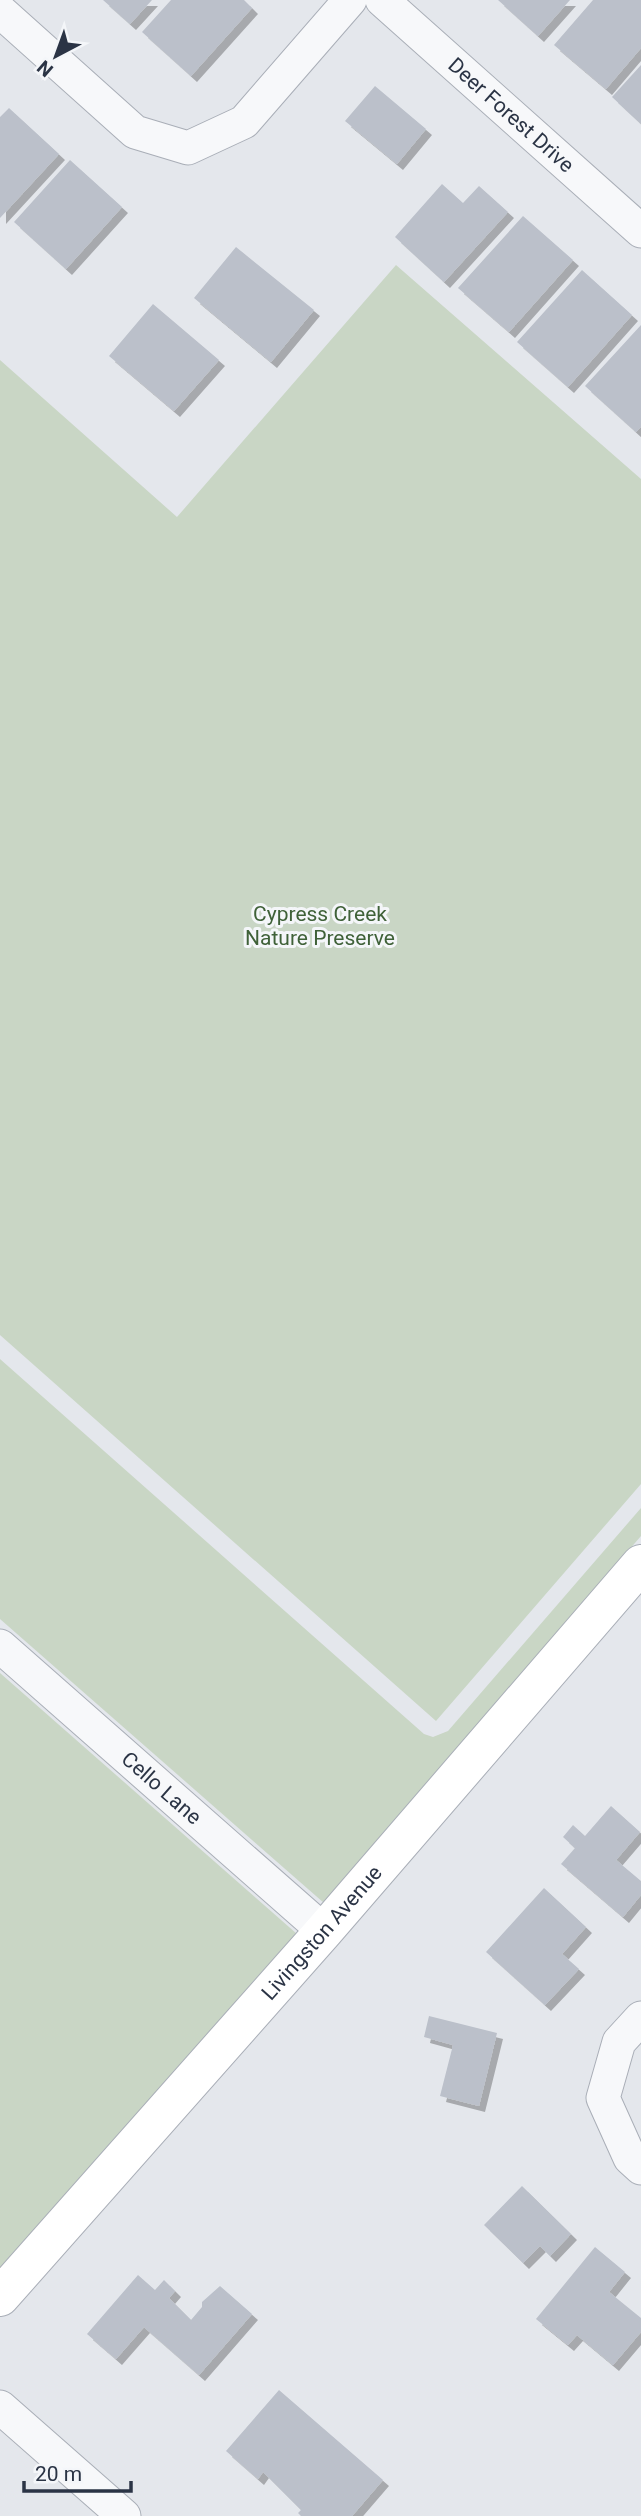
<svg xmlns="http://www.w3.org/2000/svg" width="641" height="2516" font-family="Roboto,sans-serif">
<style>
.green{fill:#c9d6c5}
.building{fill:#bbc0ca;filter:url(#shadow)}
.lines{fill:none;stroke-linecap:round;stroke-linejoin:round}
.street-casing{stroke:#a9aeb7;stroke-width:35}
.secondary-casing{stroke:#a9aeb7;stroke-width:40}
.street{stroke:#f7f8fa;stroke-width:33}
.secondary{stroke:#fff;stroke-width:38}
.labels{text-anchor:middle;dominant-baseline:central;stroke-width:6;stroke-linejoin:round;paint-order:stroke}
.street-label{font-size:21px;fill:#2b3445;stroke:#f4f6f9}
.park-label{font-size:21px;fill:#3f6138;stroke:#f4f6f9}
</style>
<defs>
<filter id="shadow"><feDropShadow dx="6" dy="6" stdDeviation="0" flood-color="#0004"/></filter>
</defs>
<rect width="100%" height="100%" fill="#e4e7ec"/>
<!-- green -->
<path class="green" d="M396,265L641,479V1484L436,1721L0,1335V360L177,517Z
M0,1359L424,1734L433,1737L448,1731L641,1508V1536L324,1903L0,1619Z
M0,1673L297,1934L0,2269Z"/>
<!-- building -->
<path class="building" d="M103,0H152L130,24Z
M171,0H244L252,8L191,76L142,32Z
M498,0H570L538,36Z
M593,0H641V48L606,89L554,45Z
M641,65V124L612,97Z
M375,86L426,129L397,164L345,121Z
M9,108L59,154L0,218V117Z
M70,160L122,207L66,269L14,222Z
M442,184L463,203L479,186L508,212L444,282L395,237Z
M523,216L573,260L509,332L458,288Z
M236,247L314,310L271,362L194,298Z
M582,270L632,315L568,387L517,342Z
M153,304L219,360L174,411L109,356Z
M641,325V427L636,432L585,386Z
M611,1806L640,1832L616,1860L641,1881V1895L623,1917L561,1864L575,1848L563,1837L573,1825L585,1836Z
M544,1888L586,1927L562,1954L579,1969L545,2005L486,1952Z
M429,2016L497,2033L479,2106L440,2096L453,2045L424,2037Z
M522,2186L571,2234L550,2256L540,2246L523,2263L484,2225Z
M595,2247L625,2272L609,2292L641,2318V2332L613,2365L577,2335L568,2345L536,2319Z
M138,2275L155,2290L164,2280L175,2291L169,2298L191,2320L202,2307V2302L220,2286L252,2314L199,2375L144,2327L116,2359L87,2334Z
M279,2390L383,2480L352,2516H301L298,2513L301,2510L263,2472L258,2479L226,2451Z"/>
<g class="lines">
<!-- street casing -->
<g class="street-casing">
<g id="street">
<path id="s1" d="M382,0L641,231"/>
<path d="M0,11L135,132L188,148L244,122L350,0"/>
<path id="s2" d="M0,1646L324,1931"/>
<path d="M641,2018L619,2042L603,2098L630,2158L641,2168"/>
<path d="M0,2407L124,2516"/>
</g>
</g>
<!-- secondary casing -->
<g class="secondary-casing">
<g id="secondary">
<path id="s3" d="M0,2297L324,1931L641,1564"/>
</g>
</g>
<!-- street -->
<use href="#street" class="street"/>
<!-- secondary -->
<use href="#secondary" class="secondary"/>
</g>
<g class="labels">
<!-- street labels -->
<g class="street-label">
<text stroke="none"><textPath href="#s1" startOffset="173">Deer Forest Drive</textPath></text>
<text stroke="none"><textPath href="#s2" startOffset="215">Cello Lane</textPath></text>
<text stroke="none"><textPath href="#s3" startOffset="486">Livingston Avenue</textPath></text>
</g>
<!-- park labels -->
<g class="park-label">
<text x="320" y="914">Cypress Creek<tspan x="320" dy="24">Nature Preserve</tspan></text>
</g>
</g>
<!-- north arrow -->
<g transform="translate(56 56) rotate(221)" stroke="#f4f6f9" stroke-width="5" paint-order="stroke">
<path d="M0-5L12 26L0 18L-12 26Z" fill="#2b3445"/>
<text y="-10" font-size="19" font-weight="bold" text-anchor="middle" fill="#2b3445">N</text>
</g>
<!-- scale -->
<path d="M24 2481v10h107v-10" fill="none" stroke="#2b3445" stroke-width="3.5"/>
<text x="35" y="2481" font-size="21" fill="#2b3445" stroke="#f4f6f9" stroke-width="5" paint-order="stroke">20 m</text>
</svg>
